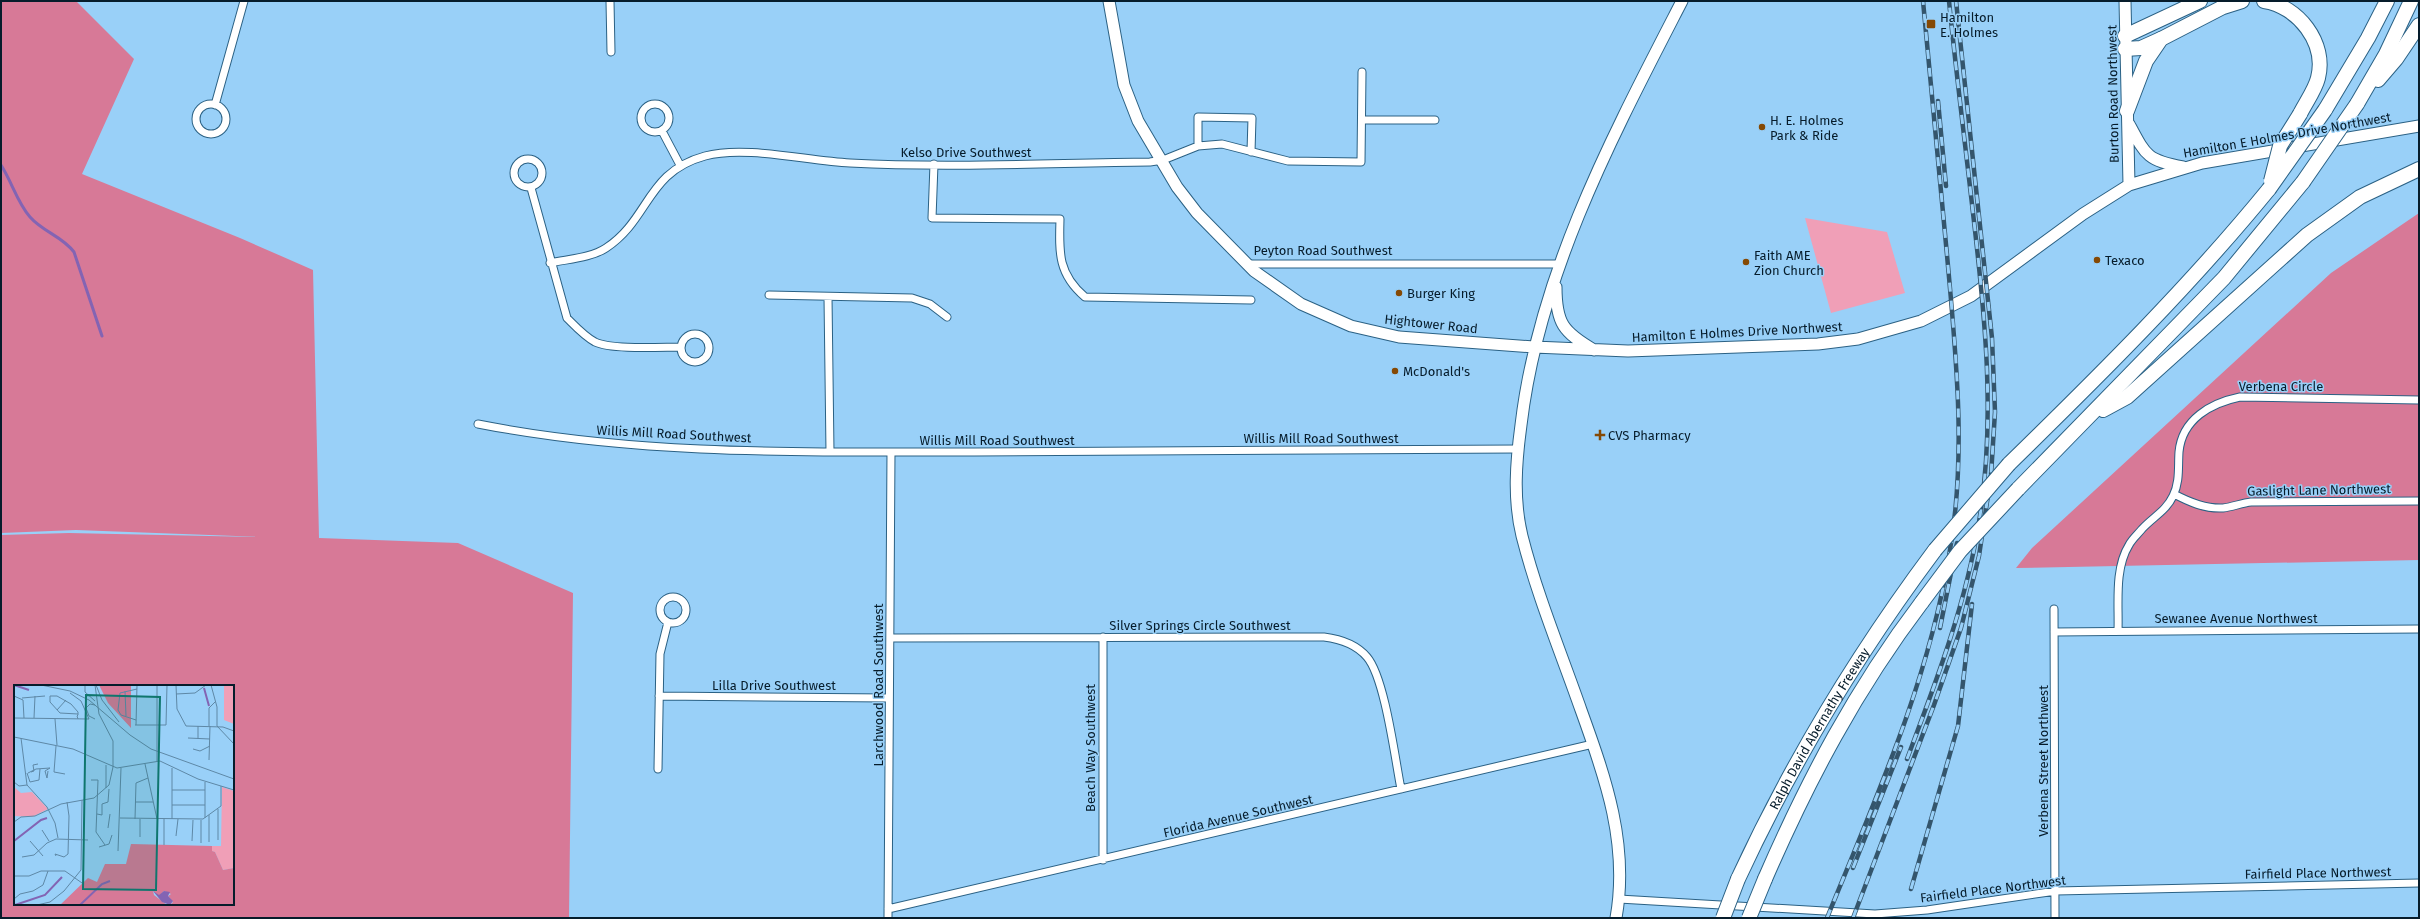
<svg xmlns="http://www.w3.org/2000/svg" width="2420" height="919" font-family="'Fira Sans',sans-serif">
<style>
.green{fill:#f09fb7}
.forest{fill:#d77997;fill-rule:evenodd}
.lines{fill:none;stroke-linecap:round;stroke-linejoin:round}
.stream{stroke:#8364b3;stroke-width:3}
.street-casing{stroke:#2b6184;stroke-width:9}
.secondary-casing{stroke:#2b6184;stroke-width:13}
.highway-casing{stroke:#2b6184;stroke-width:16}
.street{stroke:#fff;stroke-width:7}
.secondary{stroke:#fff;stroke-width:11}
.highway{stroke:#fff;stroke-width:14}
.rail-casing{stroke:#34556c;stroke-width:4.5}
.rail{stroke:#99d0f8;stroke-width:3;stroke-dasharray:9;stroke-linecap:butt}
.highway-bridge-casing{stroke:#2b6184;stroke-width:16;stroke-linecap:butt}
.highway-bridge{stroke:#fff;stroke-width:14}
.poi-dot{fill:#854904;stroke:#99d0f8;stroke-width:1.5}
.labels{text-anchor:middle;dominant-baseline:central;stroke-width:3;stroke-linejoin:round;paint-order:stroke}
.poi-label{font-size:13px;fill:#061c2b;stroke:#99d0f8;text-anchor:start}
.street-label{font-size:13px;fill:#061c2b;stroke:#99d0f8}
.inset-river{fill:none;stroke:#8364b3;stroke-width:2}
.inset-road{fill:none;stroke:#5e88a6;stroke-width:1}
.view{fill:#0f766e;fill-opacity:0.15;stroke:#0f766e;stroke-width:2}
.inset-edge{fill:none;stroke:#061c2b;stroke-width:2}
</style>
<rect width="100%" height="100%" fill="#99d0f8"/>
<!-- green -->
<path class="green" d="M1805,218L1887,232L1905,293L1831,313Z"/>
<!-- forest -->
<path class="forest" d="M1,1H76L134,59L82,174L240,238L313,270L319,538L458,543L573,593L569,918H1V535L69,533L262,537L76,530L1,533ZM15,686H233V904H15Z
M2419,213V560L2016,568L2032,548L2331,273Z"/>
<g class="lines">
<!-- stream -->
<path class="stream" d="M1,165C12,182 17,202 30,217C43,232 62,236 74,252L102,336"/>
<!-- street casing -->
<g class="street-casing">
<path id="street" d="M610,1L611,52
M641 118a14 14 0 1 1 28 0a14 14 0 1 1-28 0Z
M196 119a15 15 0 1 1 30 0a15 15 0 1 1-30 0Z
M215,105L244,1
M1362,120H1435
M662,131L680,165
M1198,146V117L1252,118L1251,152
M514 173a14 14 0 1 1 28 0a14 14 0 1 1-28 0Z
M934,164L932,218L1060,219C1059,253 1058,274 1085,297L1251,300
M531,188L567,318C576,327 584,336 595,342C612,350 661,347 681,347
M550,263C568,259 591,258 606,248C650,219 646,172 705,156C745,145 807,161 850,163C949,168 1050,163 1150,162L1163,160L1198,146L1222,144L1288,161L1361,162L1362,72
M1247,264H1559
M769,295L912,298L930,304L947,317
M828,297L830,452
M681 348a14 14 0 1 1 28 0a14 14 0 1 1-28 0Z
M478,424C641,456 809,452 974,452C1155,451 1336,450 1518,449
M2174,494C2189,502 2205,509 2223,508C2232,507 2242,503 2251,502L2419,501
M660 610a13 13 0 1 1 26 0a13 13 0 1 1-26 0Z
M2054,609L2055,918
M2118,631C2119,605 2114,569 2129,545C2132,539 2138,534 2142,529C2153,517 2166,511 2173,496C2180,482 2178,467 2179,452C2182,419 2211,403 2240,397L2419,400
M2054,632L2419,629
M890,638L1324,637C1340,639 1356,644 1367,657C1385,678 1395,759 1401,789
M659,696L889,698
M658,769L660,654L668,622
M1103,860V637
M1619,899L1875,914L1927,910L2056,891L2419,883
M888,909L1593,744
M888,918L891,452"/>
</g>
<!-- secondary casing -->
<g class="secondary-casing">
<path id="secondary" d="M1109,1L1124,85L1138,121L1177,187L1197,213L1254,271L1301,304L1351,326L1399,337L1534,347L1628,351L1818,344L1858,339L1921,321L1971,296L2083,214L2129,185L2202,163L2419,126
M2125,1L2129,185
M2129,124C2146,156 2147,160 2183,167
M1556,287C1556,323 1563,332 1594,350
M1616,918C1629,845 1606,779 1581,710C1561,653 1537,595 1522,536C1513,499 1516,462 1521,425C1539,273 1613,135 1682,1"/>
</g>
<!-- highway casing -->
<g class="highway-casing">
<g id="highway">
<path d="M2264,1C2298,6 2327,43 2318,78C2315,90 2306,102 2300,114"/>
<path d="M2125,36L2200,1"/>
<path d="M2125,49L2141,48L2161,39"/>
<path d="M2378,80L2396,59L2419,25"/>
<path d="M2357,104L2386,54L2411,1"/>
<path d="M2325,110L2368,38L2387,1"/>
<path d="M2127,111L2146,61L2161,39L2223,7L2242,1"/>
<path d="M2103,410L2127,397L2307,235L2360,197L2419,169"/>
<path d="M2009,464C2099,376 2189,287 2269,189"/>
<path d="M2018,489L2224,278L2303,182"/>
<path id="s1" d="M1738,879C1792,762 1858,653 1935,550"/>
<path d="M1765,879C1808,780 1856,689 1922,602"/>
</g>
</g>
<!-- street -->
<use href="#street" class="street"/>
<!-- secondary -->
<use href="#secondary" class="secondary"/>
<!-- highway -->
<use href="#highway" class="highway"/>
<!-- rail casing -->
<g class="rail-casing">
<path id="rail" d="M1938,101L1946,186
M1940,628L1957,543
M1907,759C1936,682 1966,604 1979,522C1996,420 1985,315 1973,213C1965,142 1956,72 1949,1
M1853,868L1901,747
M1911,889L1958,726L1972,604
M1827,918C1875,800 1928,683 1949,556C1967,457 1956,355 1947,255C1939,170 1931,86 1923,1
M1853,918L1934,705L1961,628L1979,556L1991,475L1995,412L1992,338L1956,1"/>
</g>
<!-- rail -->
<use href="#rail" class="rail"/>
<!-- highway-bridge casing -->
<g class="highway-bridge-casing">
<path id="highway-bridge" d="M2271,181L2280,146L2300,114
M2303,182L2357,104
M2269,189L2325,110
M1935,550L2009,464
M1922,602L1960,551L2018,489
M1723,918L1738,879
M1749,918L1765,879"/>
</g>
<!-- highway-bridge -->
<use href="#highway-bridge" class="highway-bridge"/>
</g>
<!-- markers -->
<g class="poi-dot">
<rect x="1926" y="19" width="10" height="10" rx="2"/>
<circle cx="1762" cy="127" r="4"/>
<circle cx="2097" cy="260" r="4"/>
<circle cx="1746" cy="262" r="4"/>
<circle cx="1399" cy="293" r="4"/>
<circle cx="1395" cy="371" r="4"/>
<path d="M1598 429h4v4h4v4h-4v4h-4v-4h-4v-4h4z"/>
</g>
<g class="labels">
<!-- poi labels -->
<g class="poi-label">
<text x="1940" y="17">Hamilton<tspan x="1940" dy="15">E. Holmes</tspan></text>
<text x="1770" y="120">H. E. Holmes<tspan x="1770" dy="15">Park &amp; Ride</tspan></text>
<text x="1754" y="255">Faith AME<tspan x="1754" dy="15">Zion Church</tspan></text>
<text x="2105" y="260">Texaco</text>
<text x="1407" y="293">Burger King</text>
<text x="1403" y="371">McDonald's</text>
<text x="1608" y="435">CVS Pharmacy</text>
</g>
<!-- street labels -->
<g class="street-label">
<text transform="translate(2113 94) rotate(-91)">Burton Road Northwest</text>
<text transform="translate(2287 135) rotate(-10)">Hamilton E Holmes Drive Northwest</text>
<text x="966" y="152">Kelso Drive Southwest</text>
<text x="1323" y="250">Peyton Road Southwest</text>
<text transform="translate(1431 324) rotate(6)">Hightower Road</text>
<text transform="translate(1737 332) rotate(-3)">Hamilton E Holmes Drive Northwest</text>
<text x="2281" y="386">Verbena Circle</text>
<text transform="translate(674 434) rotate(3)">Willis Mill Road Southwest</text>
<text x="1321" y="438">Willis Mill Road Southwest</text>
<text x="997" y="440">Willis Mill Road Southwest</text>
<text transform="translate(2319 490) rotate(-1)">Gaslight Lane Northwest</text>
<text x="2236" y="618">Sewanee Avenue Northwest</text>
<text x="1200" y="625">Silver Springs Circle Southwest</text>
<text x="774" y="685">Lilla Drive Southwest</text>
<text transform="translate(878 685) rotate(-90)">Larchwood Road Southwest</text>
<text stroke="none"><textPath href="#s1" startOffset="171">Ralph David Abernathy Freeway</textPath></text>
<text transform="translate(1090 748) rotate(-90)">Beach Way Southwest</text>
<text transform="translate(2043 761) rotate(-90)">Verbena Street Northwest</text>
<text transform="translate(1238 816) rotate(-13)">Florida Avenue Southwest</text>
<text transform="translate(2318 873) rotate(-1)">Fairfield Place Northwest</text>
<text transform="translate(1993 889) rotate(-7)">Fairfield Place Northwest</text>
</g>
</g>
<!-- overview -->
<g transform="translate(14 685)">
<rect width="220" height="220" fill="#99d0f8"/>
<path d="M210,0H220V39L210,35ZM0,102L7,108L18,107L34,124L18,132L0,131ZM208,102L220,106V183L209,185L201,167L197,166L198,161H207Z" fill="#f09fb7"/>
<path d="M85,0L117,1V43L94,18ZM117,159L198,161V166L201,167L209,185L220,183V220H156L159,217L154,211L157,209L150,206L145,211L139,206L140,210L153,220H46L74,193L83,197L91,179H112Z" fill="#d77997"/>
<path d="M139,206L145,210L150,206L156,207L154,211L159,216L156,220L148,217Z" fill="#8364b3"/>
<path class="inset-river" d="M0,0L15,5M190,3L195,21M0,156L27,135L33,133M1,220L31,210L48,192M66,220L88,199L96,196"/>
<path class="inset-road" d="M27,0L56,6L75,15L116,50L137,64L220,94M45,0H65M71,0V7L81,16M81,0L85,29L99,56V82M82,0L88,15L105,37M143,0V76M162,0L163,24L172,41L209,42L220,46M197,0L203,22V41L220,59M111,6L112,31M56,8L67,16L75,34M162,9L181,8L192,0M0,11L9,15L10,33M8,13L31,11M43,25L52,15M0,33L75,34M20,33L21,11M41,34L43,60M64,34L63,31L64,30V27L57,19L43,11H36V17L46,28L64,29M81,34L75,31L72,23L76,19L81,20M122,35L107,30L104,25L106,8L123,4M121,40H152L153,0M122,40L123,0M195,41V23L201,17M0,52L59,64L103,83L146,76L184,94L220,105M7,53L13,100L33,122L41,138L44,153M174,53L196,54M184,54V41M42,61L40,87L51,89M179,64L186,66L196,61M195,75L196,41M131,79L143,134M17,87L20,86L19,80L24,79M13,88L16,97L25,95L26,84M14,88L22,84L36,83L31,86L33,93L34,86M77,95H84L82,147L91,160M0,97L5,101L13,100M92,103V80M158,105H191M121,117H139M158,120H191M204,124V155M83,129L88,130V119L94,117L95,104M106,133L189,134L207,121V101M191,133V97M121,134L122,98L134,93M150,134V160M158,134V83M0,137L7,132L21,131L47,119L80,113L95,100L99,82M94,143L96,129M28,145L35,156M162,151L164,134M126,152V134M16,156L29,171M178,156L179,135M195,157V130M187,158V135M85,162L95,159L98,150M104,166L107,83M42,171L41,169L50,172L54,169L55,131L53,117M8,172L20,170L33,158L42,154L74,155M0,191H15L27,186H51L68,198M0,214L6,209L19,206L29,200L34,186M23,220L36,217L50,206L67,185L68,115"/>
<path class="view" d="M72,10L146,12L142,205L69,204Z"/>
<rect width="220" height="220" class="inset-edge"/>
</g>
<!-- border -->
<rect width="2420" height="919" fill="none" stroke="#061c2b" stroke-width="4"/>
</svg>
